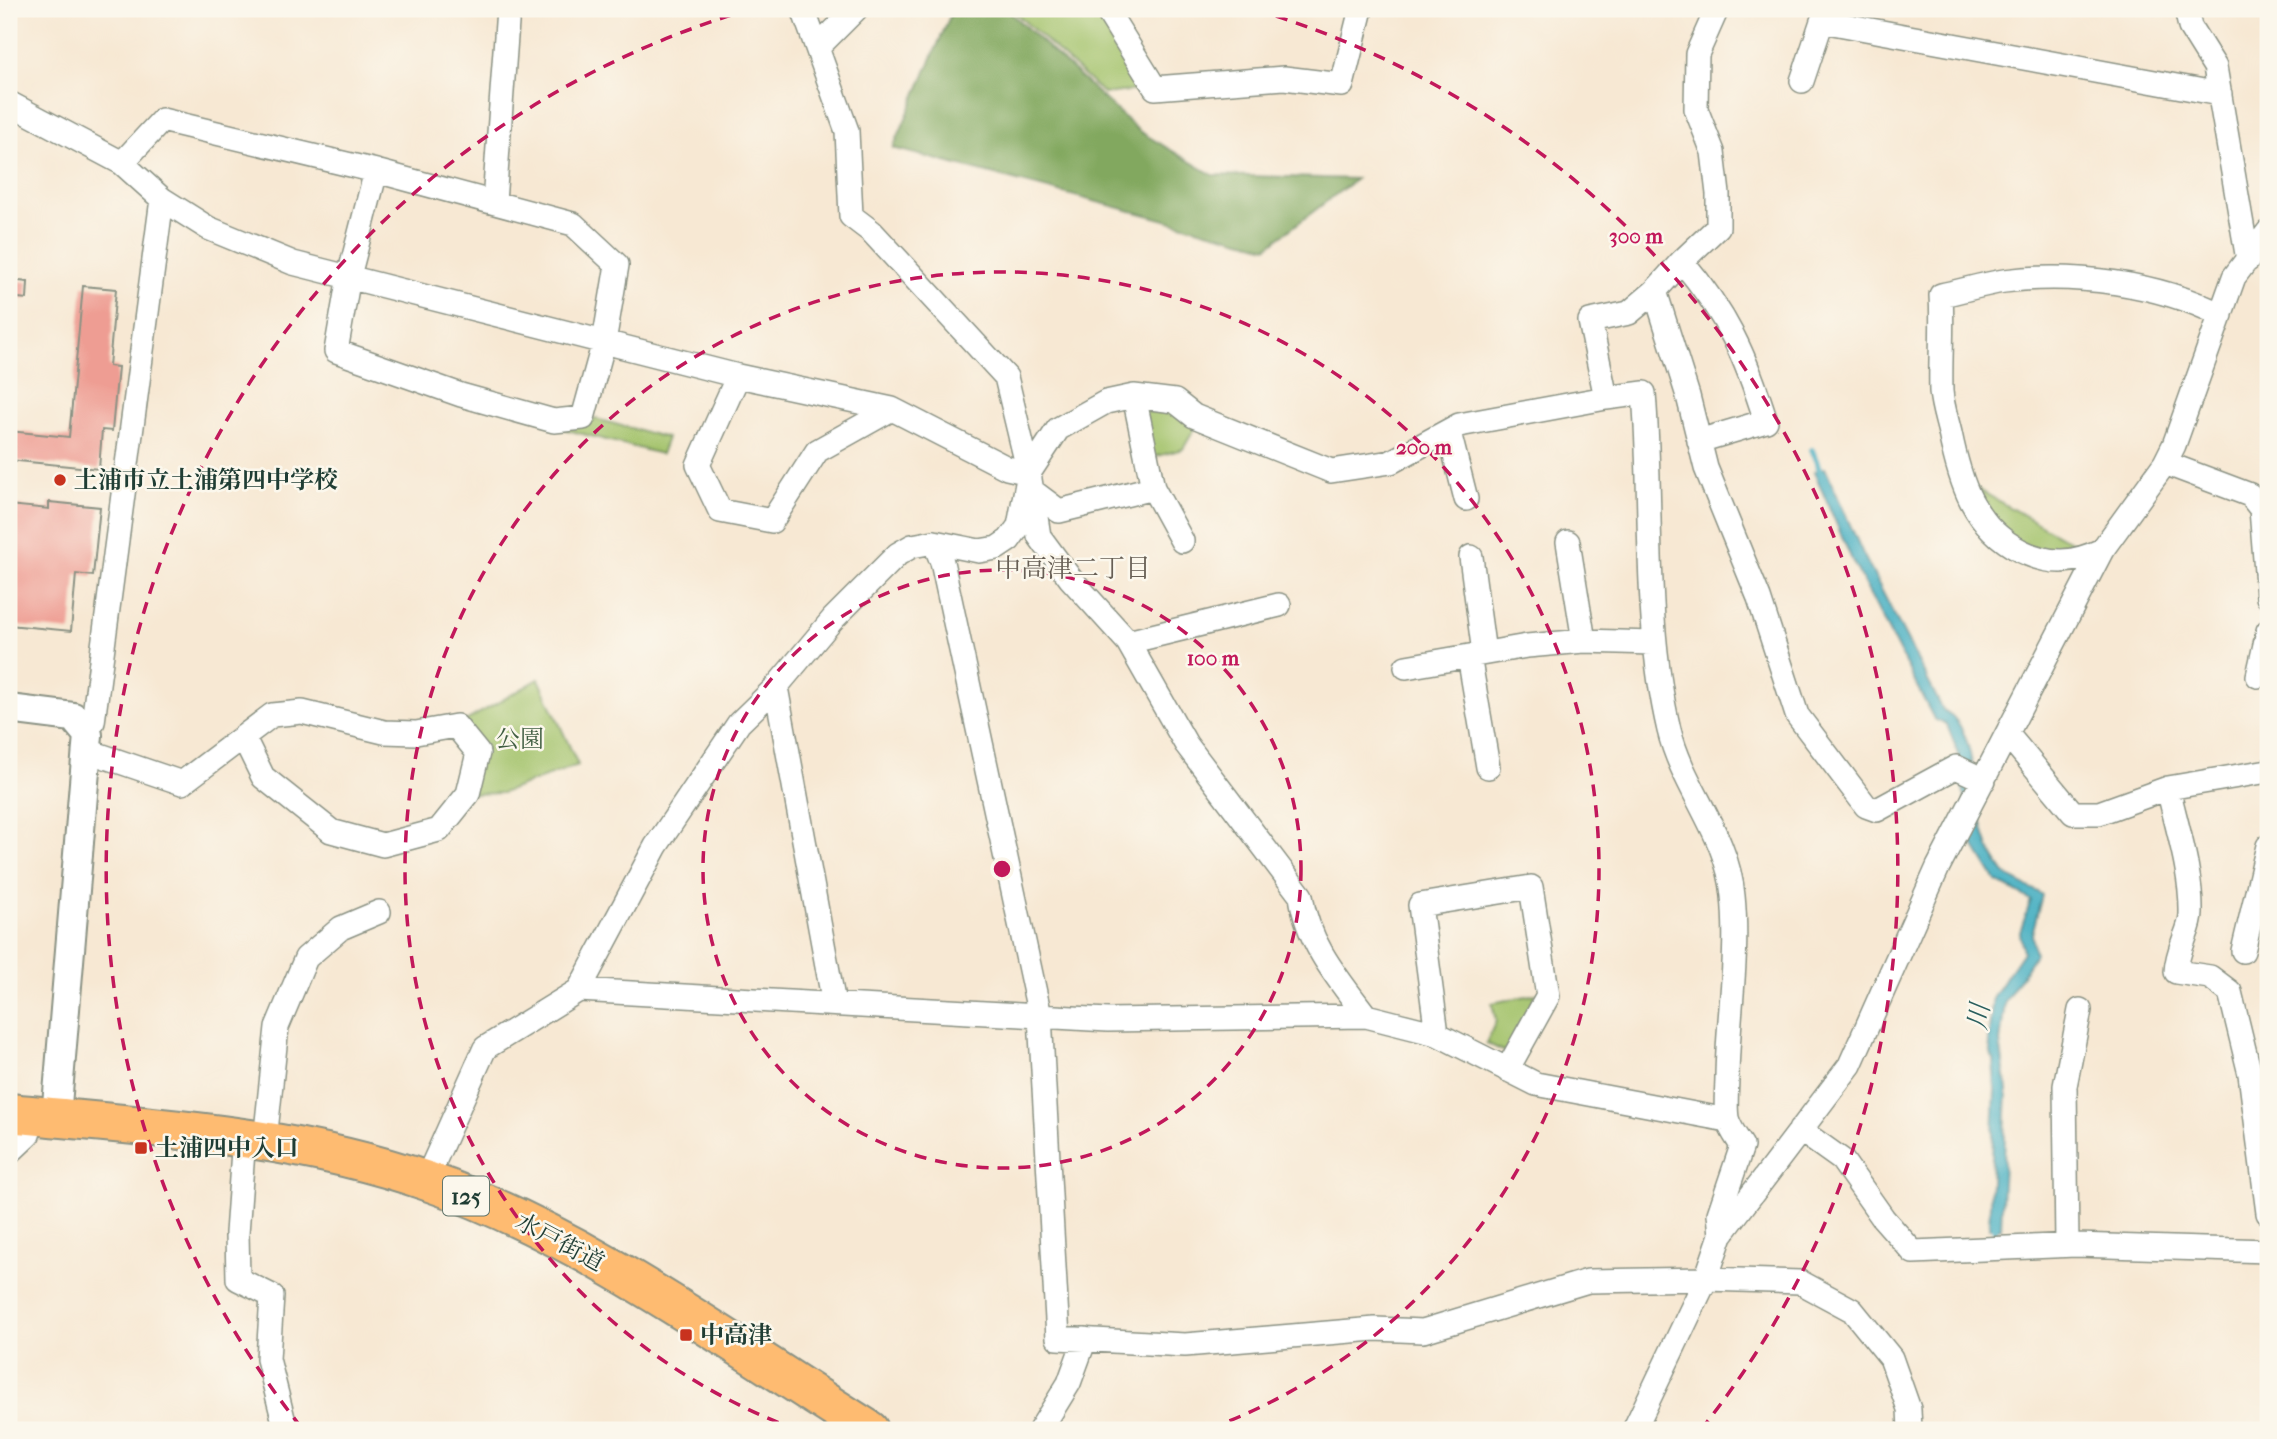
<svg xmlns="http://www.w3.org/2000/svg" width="2277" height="1439" font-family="'IM FELL French Canon','Noto Serif JP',serif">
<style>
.green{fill:#a3c26a;stroke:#61804f;stroke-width:2}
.forest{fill:#82a85e;stroke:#507249;stroke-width:2}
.water{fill:#42adc1;stroke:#30757a;stroke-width:2}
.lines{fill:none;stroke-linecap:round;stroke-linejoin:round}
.stream{stroke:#42adc1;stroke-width:6}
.building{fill:#ee9d93}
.minor-casing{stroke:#8b9284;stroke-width:26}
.tertiary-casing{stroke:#8b9284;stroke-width:32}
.trunk-casing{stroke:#8b9284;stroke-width:42}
.minor{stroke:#fff;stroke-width:23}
.tertiary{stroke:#fff;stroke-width:28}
.trunk{stroke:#febb71;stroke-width:38}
.ring{fill:none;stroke:#c2185b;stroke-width:3.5;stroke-dasharray:12 9}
.poi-dot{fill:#c8321e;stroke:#fbf7ec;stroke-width:2.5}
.labels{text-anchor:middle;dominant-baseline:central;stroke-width:5;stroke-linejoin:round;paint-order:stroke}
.shield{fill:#fbf7ec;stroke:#61756b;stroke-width:2}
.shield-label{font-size:23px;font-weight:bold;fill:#1f3d34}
.poi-label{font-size:24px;font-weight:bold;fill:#1f3d34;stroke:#fbf7ec;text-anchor:start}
.park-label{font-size:24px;fill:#405e42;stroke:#fbf7ec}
.street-label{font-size:24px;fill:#1f3d34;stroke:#fbf7ec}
.neighbourhood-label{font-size:26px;fill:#675f55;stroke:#fbf7ec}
.water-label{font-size:26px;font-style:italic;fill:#2a5f5e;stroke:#fbf7ec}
.centre{fill:#c2185b;stroke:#fbf7ec;stroke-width:3.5}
.ring-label{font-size:21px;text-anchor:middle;font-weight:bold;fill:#c2185b;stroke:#fbf7ec;stroke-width:5;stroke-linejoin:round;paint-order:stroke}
</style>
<rect width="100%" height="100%" fill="#fbf7ec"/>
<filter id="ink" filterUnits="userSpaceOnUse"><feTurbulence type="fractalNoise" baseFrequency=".0143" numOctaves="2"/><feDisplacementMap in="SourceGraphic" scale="14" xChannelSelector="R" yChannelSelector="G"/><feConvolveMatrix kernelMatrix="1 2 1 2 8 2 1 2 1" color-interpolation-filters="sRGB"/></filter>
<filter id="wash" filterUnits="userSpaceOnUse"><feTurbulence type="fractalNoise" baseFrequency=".00686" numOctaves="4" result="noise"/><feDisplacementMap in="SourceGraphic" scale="28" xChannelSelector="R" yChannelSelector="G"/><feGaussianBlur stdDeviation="1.57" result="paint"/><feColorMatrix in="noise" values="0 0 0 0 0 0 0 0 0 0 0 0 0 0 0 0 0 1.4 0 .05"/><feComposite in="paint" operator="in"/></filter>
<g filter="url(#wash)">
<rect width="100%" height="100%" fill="#f7e8d3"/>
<!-- green -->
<path class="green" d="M1011,9H1100L1148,89L1104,94Z
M1140,401L1173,407L1198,423L1183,449L1151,458Z
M596,419L667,438L661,454L552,426Z
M1967,483L2088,552L1999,546Z
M539,679L578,765L502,793L468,794L479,753L457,726Z
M1536,994L1505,1052L1486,1043L1496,1021L1492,1003Z"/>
<!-- forest -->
<path class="forest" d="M953,9H1006L1139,131L1213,175L1356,179L1267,247L893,148Z"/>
<!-- water -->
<path class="water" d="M1825,468L1863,554L1943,710C1988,732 1964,832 2005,873C2014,883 2031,886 2042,895L2032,934L2035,954L2005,1002L2000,1042L2007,1090L2001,1228H1989L1995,1089L1993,1060L1988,1041L1993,996L2023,952L2020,932L2031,900L1996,881L1970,839L1958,752L1947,725L1934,719L1852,560L1814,472Z"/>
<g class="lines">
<!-- stream -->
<path class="stream" d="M1812,450L1823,478
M1995,1243V1220"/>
</g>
<g id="blocks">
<!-- building -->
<path class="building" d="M9,280L28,282L27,299L9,297Z
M83,286L116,289L109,366L118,367L112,431L102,430L99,469L9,460V431L69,437Z
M49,502L100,507L93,576L76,574L71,631L9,625V505L49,509Z"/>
</g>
</g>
<g filter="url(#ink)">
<use href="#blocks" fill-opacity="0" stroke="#8b9284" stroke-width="2"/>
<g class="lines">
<!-- minor casing -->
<g class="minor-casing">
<path id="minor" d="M803,9L847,131L851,216L872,232L1006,377L1029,473L1039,536L1070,578L1128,642L1186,744L1301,896C1307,942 1338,979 1366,1016
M1106,9L1155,88L1284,78L1342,85L1361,9
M2186,9L2190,27L2215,67L2248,260
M818,47L856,9
M1802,81L1822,21L2220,94
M9,103L122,163L162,199L208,228L293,263L738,376L892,409L1007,468L1029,473
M122,163L162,120L376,171L573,224L617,265L604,342L583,418L554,421L461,395L336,351L349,276L376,171
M494,202L508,9
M1682,261L1718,227V194L1713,152L1696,109L1697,54L1717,9
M1655,291L1682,261C1727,315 1745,354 1766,421L1699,441
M738,376L698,465L720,511L772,521L817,451L892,409
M1134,396L1153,488L1182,541
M1606,398L1644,393C1653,505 1643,620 1669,730C1683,788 1728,835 1733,896C1739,956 1728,1016 1727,1076C1727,1089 1725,1105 1727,1118C1729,1127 1737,1138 1742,1146L1719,1214L1721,1235
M1449,432L1466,499
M2165,463L2250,495L2261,509L2268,597
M1031,490L1059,511L1153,488
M934,542L942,562L1040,1016L1058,1338L1185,1345L1375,1329L1423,1331L1588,1281L1706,1279L1800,1282L1852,1310L1891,1358L1909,1409L1910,1430
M1568,542L1584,641
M2102,550C2073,564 2050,565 2021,551C1973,526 1960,482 1950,433C1947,420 1942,405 1941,391C1940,359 1943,328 1941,295C1962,291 1983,284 2004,281C2074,272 2158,283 2221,315
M1471,557L1484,653
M1128,642L1279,605
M1469,656L1488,767
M1406,667L1527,646L1584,641L1653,643
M2258,676L2268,631
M776,687L834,1004
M85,729L93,722L162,199
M2008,735L2073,813H2099L2168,788L2268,771
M88,751L182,783L272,715L302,712L384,732L416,733L456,726L478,753L468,794L439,830L383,845L331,831L263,777L244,738
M2168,788C2177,828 2192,873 2191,914C2191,930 2177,948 2176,972L2210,977L2230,992L2250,1074L2268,1213
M2243,951L2268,846
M579,990L656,846L739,723L776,687L833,619L898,554L912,546L934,542L979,551L997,548L1009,540L1019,526L1029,473L1058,429L1106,402L1134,396L1175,401L1194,416L1331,471L1391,462L1459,425L1606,398L1590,321L1629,313L1655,291L1688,396L1706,468L1759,598L1797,715L1866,806L1877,810L1956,767L1984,780
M1437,1034L1420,905L1531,887L1548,996L1507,1070
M1800,1130L1842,1160L1883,1218L1913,1252L2076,1245L2268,1251
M244,1137L237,1233L238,1279L272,1296L268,1359L286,1430
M265,1141L277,1027L306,958L341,928L379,912
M9,1153L28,1135L34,1115
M426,1180L485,1048L579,990L1108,1020L1366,1016L1437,1034L1536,1084L1727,1120
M2067,1245L2065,1086L2080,1010
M1040,1430L1069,1383L1085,1339
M1634,1430L1706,1279L1721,1235L1850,1065L1938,867L2102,550L2165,463L2174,445L2234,277L2268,232"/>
</g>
<!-- tertiary casing -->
<g class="tertiary-casing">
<path id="tertiary" d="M9,709L73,717L88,735L56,1117"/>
</g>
<!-- trunk casing -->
<g class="trunk-casing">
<path id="trunk" d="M9,1113C149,1127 292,1134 427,1181C582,1234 730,1343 869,1430"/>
</g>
<!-- minor -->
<use href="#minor" class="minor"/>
<!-- tertiary -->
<use href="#tertiary" class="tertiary"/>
<!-- trunk -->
<use href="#trunk" class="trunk"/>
</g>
</g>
<!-- distance rings -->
<g class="ring">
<circle cx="1002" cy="869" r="299"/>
<path d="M798 1430A597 597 0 1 1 1206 1430"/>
<path d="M301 1427A896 896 0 0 1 748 10M1256 10A896 896 0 0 1 1703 1427"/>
</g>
<!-- markers -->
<g class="poi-dot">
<circle cx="60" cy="480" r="7"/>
<rect x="134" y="1141" width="14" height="14" rx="3.5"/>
<rect x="679" y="1328" width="14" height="14" rx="3.5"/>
</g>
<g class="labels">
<!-- shield labels -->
<rect class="shield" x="443" y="1176.5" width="46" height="39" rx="5"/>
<g class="shield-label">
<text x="466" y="1196">125</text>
</g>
<!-- poi labels -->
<g class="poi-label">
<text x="74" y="480">土浦市立土浦第四中学校</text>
<text x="155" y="1148">土浦四中入口</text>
<text x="700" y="1335">中高津</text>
</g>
<!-- park labels -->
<g class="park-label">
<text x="520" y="739">公園</text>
</g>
<!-- street labels -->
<g class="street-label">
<text transform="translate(560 1242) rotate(28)">水戸街道</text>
</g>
<!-- neighbourhood labels -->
<g class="neighbourhood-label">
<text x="1073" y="568">中高津二丁目</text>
</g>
<!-- water labels -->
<g class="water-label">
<text transform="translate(1979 1017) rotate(-82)">川</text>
</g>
</g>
<circle cx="1002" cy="869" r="10" class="centre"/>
<g class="ring-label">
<text x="1636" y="243">300 m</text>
<text x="1424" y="454">200 m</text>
<text x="1213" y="665">100 m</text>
</g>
<!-- margin -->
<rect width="2277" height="1439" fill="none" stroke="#fbf7ec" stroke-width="35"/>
</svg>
